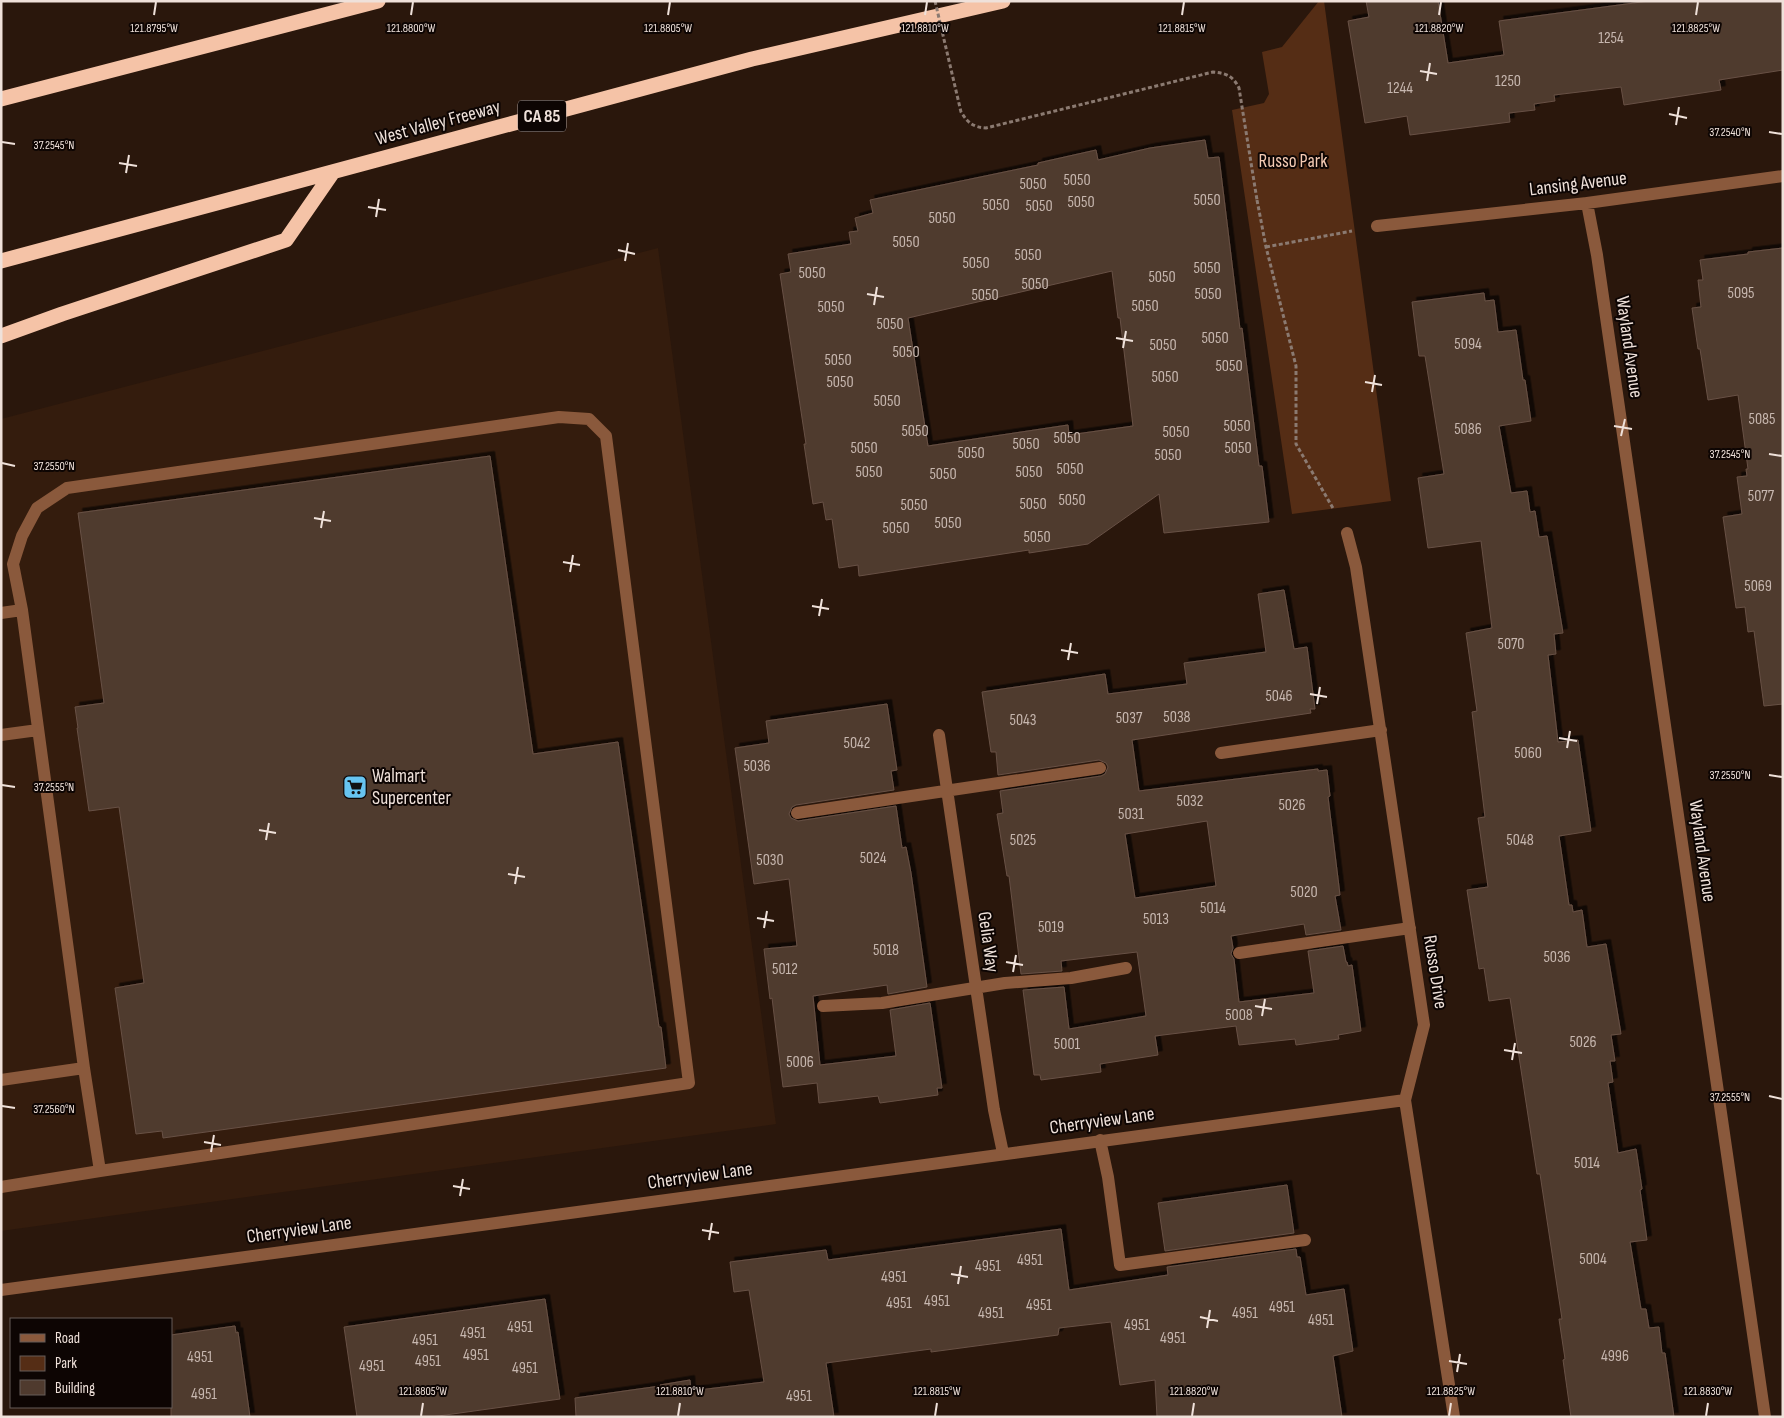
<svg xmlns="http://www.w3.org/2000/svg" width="1784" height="1418" font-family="'Sofia Sans Condensed',sans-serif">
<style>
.built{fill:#341c0d}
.green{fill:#552d15}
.building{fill:#4f3a2e;stroke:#685145;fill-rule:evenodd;filter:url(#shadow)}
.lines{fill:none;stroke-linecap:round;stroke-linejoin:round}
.path{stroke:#8b7a71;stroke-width:3;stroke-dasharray:4 2.5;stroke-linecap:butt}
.minor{stroke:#8a593c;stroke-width:12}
.highway{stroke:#f5c3a7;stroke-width:15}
.path-bridge{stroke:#8b7a71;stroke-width:3;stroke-dasharray:4 2.5;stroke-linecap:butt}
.ticks{fill:none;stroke:#efe1da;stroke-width:2}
.labels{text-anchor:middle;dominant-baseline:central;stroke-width:4;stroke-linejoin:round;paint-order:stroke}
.number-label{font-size:16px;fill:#c7b7af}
.shield{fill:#0d0503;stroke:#ab9f9a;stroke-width:1}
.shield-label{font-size:18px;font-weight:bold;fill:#efe1da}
.street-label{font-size:19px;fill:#efe1da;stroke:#0d0503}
.park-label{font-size:19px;fill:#f5cbb4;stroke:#0d0503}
.poi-label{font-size:19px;fill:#efe1da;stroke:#0d0503;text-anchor:start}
.ticks-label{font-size:12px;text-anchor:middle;fill:#efe1da;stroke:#0d0503;stroke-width:4;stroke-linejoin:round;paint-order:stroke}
</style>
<defs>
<filter id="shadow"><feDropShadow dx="4.5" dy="-4.5" stdDeviation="0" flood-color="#0009"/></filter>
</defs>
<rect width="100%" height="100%" fill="#2a170c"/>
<!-- built -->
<path class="built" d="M658,248L776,1124L1,1231V419Z"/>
<!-- green -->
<path class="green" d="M1319,1H1324L1391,501L1292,514L1232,110L1264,103L1269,94L1262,52L1282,47Z"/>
<!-- building -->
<path class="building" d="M1366,1H1438L1448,63L1504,55L1499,21L1649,1H1783V70L1719,80L1721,90L1624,105L1621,87L1554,95L1555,101L1534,104L1535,110L1509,113L1510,122L1410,135L1407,116L1365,123L1348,21L1369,17Z
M1205,140L1208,158L1219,157L1240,329L1242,328L1259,466H1262L1269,522L1164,533L1159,494L1088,544L1029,553V550L859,576L858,565L839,568L832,519L826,520L823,502L813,504L804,444H806L780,274L791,272L788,254L851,244L849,232L858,231L855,218L873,213L870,200L1038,165V163L1096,150L1098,160L1150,148ZM1112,271L1118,318H1120L1133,426L1069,435L1068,425L928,446L908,318Z
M1783,248V704L1764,706L1754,631L1748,632L1745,607L1736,608L1723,517L1742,514L1737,477L1747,476L1746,469H1748L1738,395L1708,400L1700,349H1698L1692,308L1701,307L1698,280H1703L1700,260L1748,254V252Z
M1484,293L1485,301L1494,300L1498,332L1516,330L1523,380H1525L1531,421L1499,426L1511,493L1527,491L1530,512L1535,511L1539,537L1547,536L1563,633L1554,634L1556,654L1548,655L1558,742L1578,740L1591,831L1559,836L1569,905H1572L1573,912L1582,910L1587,947L1606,944L1621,1034L1611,1035L1615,1061H1610L1613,1082L1608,1083L1618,1153L1636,1149L1642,1189L1640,1190L1647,1240L1630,1242L1641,1309H1646L1649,1328L1659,1327L1662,1353H1665L1674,1417H1571L1563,1360L1565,1359L1559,1319H1562L1540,1174H1537L1510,998L1489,1001L1484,968L1479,969L1467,890L1488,887L1478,818L1485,817L1472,712L1477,711L1466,633L1492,628L1481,541L1428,548L1418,478L1444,474L1425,356H1419L1412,302Z
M490,456L533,754L618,742L659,1027H661L666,1068L163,1138L162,1131L136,1134L115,988L144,983L119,807L89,811L77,728H78L75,707L104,703L78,513Z
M1284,590L1294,649L1307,647L1315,709H1310L1311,713L1132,740L1139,791L1318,769V771L1327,770L1330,796L1328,797L1340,895L1335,896L1341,930L1306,935L1304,924L1231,936L1233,948L1231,954L1234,959L1239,1002L1314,993L1308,951L1343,946L1346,962H1347L1348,966L1352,965L1361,1031L1338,1035L1339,1039L1296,1045L1295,1039L1239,1045L1236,1026L1155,1036L1158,1055L1100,1064L1101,1072L1041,1080L1040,1075H1034L1023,990L1064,987L1069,1029L1146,1016L1137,952L1061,961L1062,971L1021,974L1009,876H1007L997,814L1003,813L1000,791L1101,776L1105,774L1108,767L1106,763L1099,760L998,775L996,752H991L982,692L1105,674L1108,694L1187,684L1184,663L1266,652L1258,594ZM1207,821L1216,886L1135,898L1125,834Z
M887,704L897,770L891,771L894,790L796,805L792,807L789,814L791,818L798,821L896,806L902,848L906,847L911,873L927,987L888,994L887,985L813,996L820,1065L896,1056L890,1010L930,1003L942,1088H937L938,1095L880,1103L878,1096L819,1103L817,1083L783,1087L772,998L770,999L764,949L797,946L789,879L754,884L735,748L769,743L766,721Z
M1287,1185L1294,1233L1165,1251L1158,1203Z
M1061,1229L1069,1290L1168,1275L1167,1267L1296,1249L1297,1257H1300L1306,1295L1344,1289L1353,1351L1333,1356L1342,1417H1157L1155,1380L1120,1385L1111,1322L1059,1328L1058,1335L931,1352V1349L826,1363L834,1417H576L575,1398L660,1386V1385L690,1380L691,1391L764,1382L749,1290L734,1292L730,1262L826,1250L828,1260Z
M545,1299L560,1399L431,1417H357L344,1327Z
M235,1326L236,1333L238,1332L250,1417H171V1335Z"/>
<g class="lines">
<!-- path -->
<path class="path" d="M1257,200L1266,247L1296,366V444L1334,510
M1266,247L1352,231"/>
<!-- minor -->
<path class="minor" d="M1587,203L1597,255L1765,1417
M1377,226L1587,203L1783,176
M1347,533L1356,567L1424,1025L1405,1100L1454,1417
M22,610L13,564L22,536L37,508L67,488L559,417L589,419L606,436L689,1083L100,1171
M1,613L22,610L84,1068L100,1171L1,1187
M1,735L38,730
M939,735L994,1110L1003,1153
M1221,753L1381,730
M797,813L1100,768
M1239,953L1410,928
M823,1006L882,1003L1005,983L1071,978L1126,968
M1,1080L84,1068
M1100,1140L1108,1177L1120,1265L1305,1240
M1,1290L1405,1100"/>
<!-- highway -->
<path class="highway" d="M1,99L378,1
M1,261L752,59L1003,1
M1,336L62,314L286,240L333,172"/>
<!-- path-bridge -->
<path class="path-bridge" d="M935,1L961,112C968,123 973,127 986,128L1213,72C1226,73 1233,76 1239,88L1257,200"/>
</g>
<!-- ticks -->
<path class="ticks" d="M154,15L156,2M411,15L413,2M668,15L670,2M925,15L927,2M1182,15L1184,2M1439,15L1441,2M1696,15L1698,2M1420,71L1437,74M1427,81L1430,63M1669,114L1687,118M1676,125L1679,107M1769,132L1782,134M2,142L15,144M119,163L137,166M126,173L129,155M368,207L386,210M376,217L379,199M618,250L635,254M625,261L628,243M867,294L884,297M874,305L877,287M1116,338L1133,341M1123,348L1126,331M1365,382L1382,385M1372,392L1375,375M1614,426L1632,429M1621,436L1625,419M1769,454L1782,456M2,463L15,466M314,518L331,521M321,528L324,511M563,562L580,565M570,572L573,555M812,606L829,609M819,616L822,599M1061,650L1078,653M1068,660L1071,643M1310,694L1327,697M1317,704L1320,687M1559,738L1577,741M1567,748L1570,731M1769,775L1782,777M2,785L15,787M259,830L276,833M266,840L269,823M508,874L525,877M515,884L518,867M757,918L774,921M764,928L767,911M1006,962L1023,965M1013,972L1016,955M1255,1006L1272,1009M1262,1016L1265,999M1504,1050L1522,1053M1512,1060L1515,1043M1769,1096L1782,1099M2,1106L15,1108M204,1142L221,1145M211,1152L214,1135M453,1186L470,1189M460,1196L463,1179M702,1230L719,1233M709,1240L712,1223M951,1274L968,1277M958,1284L961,1266M1200,1317L1218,1321M1207,1328L1210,1310M1449,1361L1467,1364M1457,1372L1460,1354M421,1416L423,1403M678,1416L680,1403M935,1416L937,1403M1192,1416L1194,1403M1449,1416L1451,1403M1706,1416L1708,1403"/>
<!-- icons -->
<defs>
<g id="supermarket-square" transform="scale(1.25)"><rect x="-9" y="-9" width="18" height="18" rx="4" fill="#67c4f0" stroke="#0d0503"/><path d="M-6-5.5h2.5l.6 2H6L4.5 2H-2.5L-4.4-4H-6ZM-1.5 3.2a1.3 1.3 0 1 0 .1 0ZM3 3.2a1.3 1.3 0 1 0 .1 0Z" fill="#111"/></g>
</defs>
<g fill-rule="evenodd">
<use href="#supermarket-square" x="355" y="787"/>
</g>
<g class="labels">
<!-- number labels -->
<g class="number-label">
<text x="1611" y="38">1254</text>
<text x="1508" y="81">1250</text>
<text x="1400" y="88">1244</text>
<text x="1077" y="180">5050</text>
<text x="1033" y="184">5050</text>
<text x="1207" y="200">5050</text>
<text x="1081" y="202">5050</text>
<text x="996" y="205">5050</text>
<text x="1039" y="206">5050</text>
<text x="942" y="218">5050</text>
<text x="906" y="242">5050</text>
<text x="1028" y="255">5050</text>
<text x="976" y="263">5050</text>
<text x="1207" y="268">5050</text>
<text x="812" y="273">5050</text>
<text x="1162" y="277">5050</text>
<text x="1035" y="284">5050</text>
<text x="1741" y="293">5095</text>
<text x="1208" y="294">5050</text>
<text x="985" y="295">5050</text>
<text x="1145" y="306">5050</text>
<text x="831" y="307">5050</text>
<text x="890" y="324">5050</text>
<text x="1215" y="338">5050</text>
<text x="1468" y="344">5094</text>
<text x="1163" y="345">5050</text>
<text x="906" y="352">5050</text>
<text x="838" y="360">5050</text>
<text x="1229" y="366">5050</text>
<text x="1165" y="377">5050</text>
<text x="840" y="382">5050</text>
<text x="887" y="401">5050</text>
<text x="1762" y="419">5085</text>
<text x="1237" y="426">5050</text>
<text x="1468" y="429">5086</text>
<text x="915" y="431">5050</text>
<text x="1176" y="432">5050</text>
<text x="1067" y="438">5050</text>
<text x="1026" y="444">5050</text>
<text x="864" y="448">5050</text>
<text x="1238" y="448">5050</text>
<text x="971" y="453">5050</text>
<text x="1168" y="455">5050</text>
<text x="1070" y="469">5050</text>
<text x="869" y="472">5050</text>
<text x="1029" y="472">5050</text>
<text x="943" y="474">5050</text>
<text x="1761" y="496">5077</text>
<text x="1072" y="500">5050</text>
<text x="1033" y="504">5050</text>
<text x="914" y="505">5050</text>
<text x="948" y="523">5050</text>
<text x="896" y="528">5050</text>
<text x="1037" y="537">5050</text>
<text x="1758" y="586">5069</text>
<text x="1511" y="644">5070</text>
<text x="1279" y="696">5046</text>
<text x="1177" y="717">5038</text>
<text x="1129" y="718">5037</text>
<text x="1023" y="720">5043</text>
<text x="857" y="743">5042</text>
<text x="1528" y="753">5060</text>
<text x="757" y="766">5036</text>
<text x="1190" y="801">5032</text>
<text x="1292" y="805">5026</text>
<text x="1131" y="814">5031</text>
<text x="1023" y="840">5025</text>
<text x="1520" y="840">5048</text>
<text x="873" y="858">5024</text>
<text x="770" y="860">5030</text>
<text x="1304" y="892">5020</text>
<text x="1213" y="908">5014</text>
<text x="1156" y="919">5013</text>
<text x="1051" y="927">5019</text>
<text x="886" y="950">5018</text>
<text x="1557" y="957">5036</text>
<text x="785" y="969">5012</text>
<text x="1239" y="1015">5008</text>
<text x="1583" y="1042">5026</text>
<text x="1067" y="1044">5001</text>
<text x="800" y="1062">5006</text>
<text x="1587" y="1163">5014</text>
<text x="1593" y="1259">5004</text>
<text x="1030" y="1260">4951</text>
<text x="988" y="1266">4951</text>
<text x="894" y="1277">4951</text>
<text x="937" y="1301">4951</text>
<text x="899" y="1303">4951</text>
<text x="1039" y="1305">4951</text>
<text x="1282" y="1307">4951</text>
<text x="991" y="1313">4951</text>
<text x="1245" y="1313">4951</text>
<text x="1321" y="1320">4951</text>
<text x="1137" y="1325">4951</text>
<text x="520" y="1327">4951</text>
<text x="473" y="1333">4951</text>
<text x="1173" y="1338">4951</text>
<text x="425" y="1340">4951</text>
<text x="476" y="1355">4951</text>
<text x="1615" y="1356">4996</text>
<text x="200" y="1357">4951</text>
<text x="428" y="1361">4951</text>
<text x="372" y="1366">4951</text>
<text x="525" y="1368">4951</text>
<text x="204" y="1394">4951</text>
<text x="799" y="1396">4951</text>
</g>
<!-- shield labels -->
<rect class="shield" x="518" y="100.5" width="48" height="31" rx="4"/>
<g class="shield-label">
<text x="542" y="116">CA 85</text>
</g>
<!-- street labels -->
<g class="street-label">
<text transform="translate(438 123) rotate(-15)">West Valley Freeway</text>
<text transform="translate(1578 184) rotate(-7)">Lansing Avenue</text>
<text transform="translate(1629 347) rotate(82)">Wayland Avenue</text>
<text transform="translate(1702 851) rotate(82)">Wayland Avenue</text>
<text transform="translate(988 942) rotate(82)">Gelia Way</text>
<text transform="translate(1435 972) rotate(81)">Russo Drive</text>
<text transform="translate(1102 1121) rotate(-8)">Cherryview Lane</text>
<text transform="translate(700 1176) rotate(-8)">Cherryview Lane</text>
<text transform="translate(299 1230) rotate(-8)">Cherryview Lane</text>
</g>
<!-- park labels -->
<g class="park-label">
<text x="1293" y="161">Russo Park</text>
</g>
<!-- poi labels -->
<g class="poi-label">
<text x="372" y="776">Walmart<tspan x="372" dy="22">Supercenter</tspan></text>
</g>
</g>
<g class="ticks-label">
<text x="154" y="32">121.8795°W</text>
<text x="411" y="32">121.8800°W</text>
<text x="668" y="32">121.8805°W</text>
<text x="925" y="32">121.8810°W</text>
<text x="1182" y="32">121.8815°W</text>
<text x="1439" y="32">121.8820°W</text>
<text x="1696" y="32">121.8825°W</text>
<text x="1730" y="136">37.2540°N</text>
<text x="54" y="149">37.2545°N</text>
<text x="1730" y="458">37.2545°N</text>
<text x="54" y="470">37.2550°N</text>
<text x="1730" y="779">37.2550°N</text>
<text x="54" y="791">37.2555°N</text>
<text x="1730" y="1101">37.2555°N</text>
<text x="54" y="1113">37.2560°N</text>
<text x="423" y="1395">121.8805°W</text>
<text x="680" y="1395">121.8810°W</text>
<text x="937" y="1395">121.8815°W</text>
<text x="1194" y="1395">121.8820°W</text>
<text x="1451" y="1395">121.8825°W</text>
<text x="1708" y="1395">121.8830°W</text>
</g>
<!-- border -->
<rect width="1784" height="1418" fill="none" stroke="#efe1da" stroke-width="5"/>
<!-- legend -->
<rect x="10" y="1318" width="162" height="90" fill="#0d0503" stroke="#675d59"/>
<rect x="20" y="1334" width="25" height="8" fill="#8a593c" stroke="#675d59"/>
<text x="55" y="1343" font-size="15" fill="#efe1da">Road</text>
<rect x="20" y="1356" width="25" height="15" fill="#552d15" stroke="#675d59"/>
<text x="55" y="1368" font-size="15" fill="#efe1da">Park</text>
<rect x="20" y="1380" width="25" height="15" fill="#4f3a2e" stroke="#675d59"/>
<text x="55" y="1393" font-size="15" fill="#efe1da">Building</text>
</svg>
